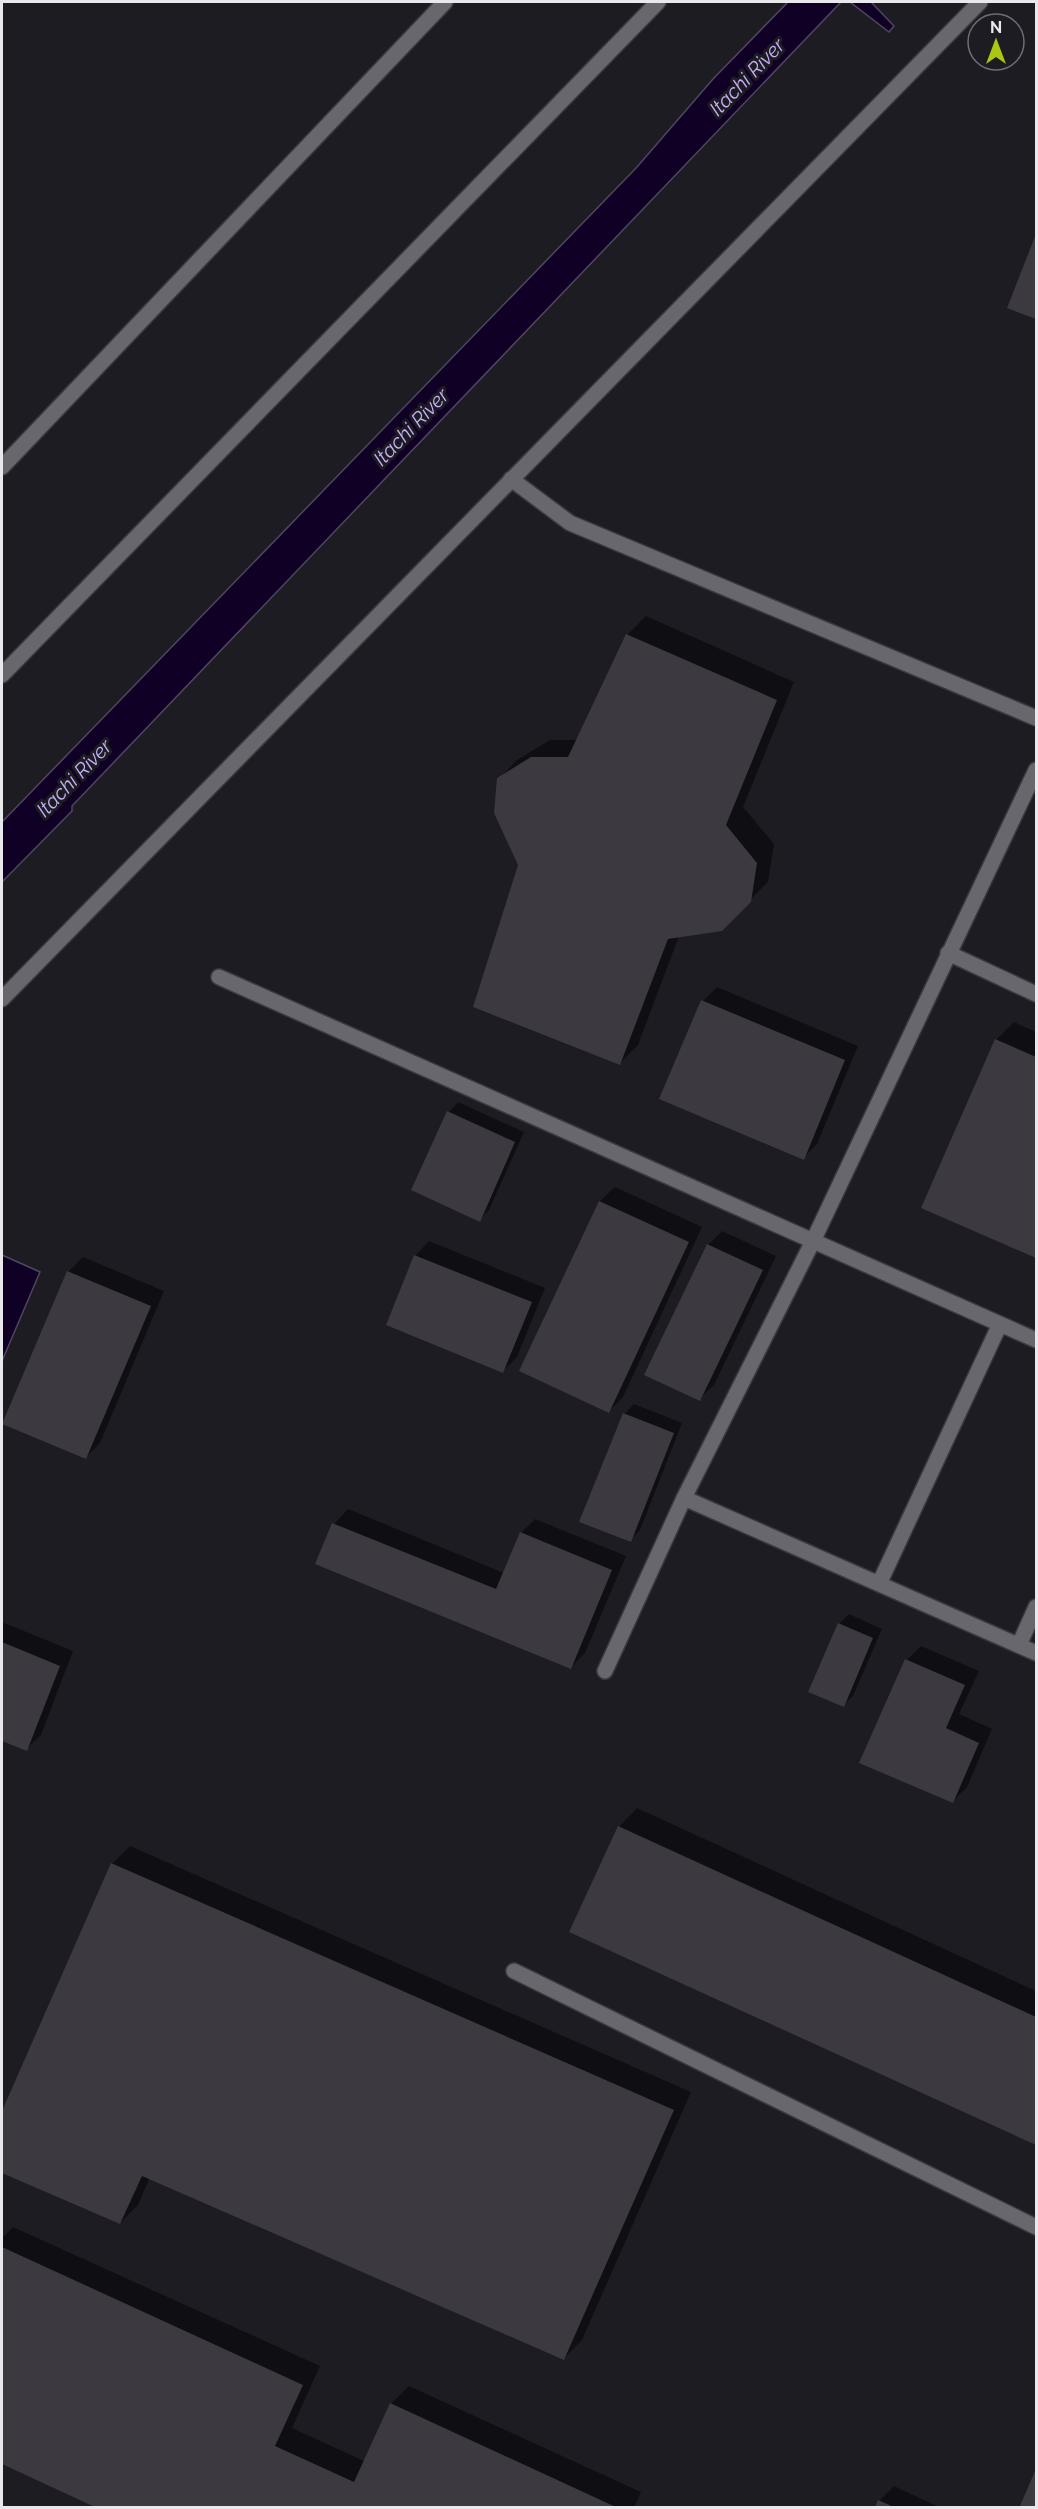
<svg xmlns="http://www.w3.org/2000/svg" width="1038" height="2509" font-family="Raleway,sans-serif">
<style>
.water{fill:#100026;stroke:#514661;stroke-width:1.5}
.shadow{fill:#0007}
.building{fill:#3c3a40}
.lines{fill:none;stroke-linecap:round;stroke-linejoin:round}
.lane-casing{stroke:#3a383c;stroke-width:18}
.street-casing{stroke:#3a383c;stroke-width:18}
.lane{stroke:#69676e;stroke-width:15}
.street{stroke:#69676e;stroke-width:15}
.labels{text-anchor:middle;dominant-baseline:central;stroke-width:6;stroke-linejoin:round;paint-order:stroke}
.water-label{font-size:20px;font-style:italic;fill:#c8b0fb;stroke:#1d1c22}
</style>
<rect width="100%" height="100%" fill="#1d1c22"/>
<!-- water -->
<path class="water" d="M788,2H841L72,806V811L2,882V822L637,167L713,79Z
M850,2H871L894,26L889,32Z
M2,1255L40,1272L2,1361Z"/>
<!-- shadow -->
<path class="shadow" d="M1036,237V318L1009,307Z
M646,616L794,682L743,807L774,844L768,882L721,929L679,936L638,1045L620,1063L520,864L499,779L517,760L550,740H578L627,635Z
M717,987L858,1046L817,1144L803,1158L703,1001Z
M1014,1022L1036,1032V1256L923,1207L996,1040Z
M458,1102L524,1132L489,1210L479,1220L449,1112Z
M615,1187L702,1227L623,1397L609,1411L521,1370L600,1201Z
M722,1231L776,1256L714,1385L699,1399L708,1245Z
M429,1241L545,1288L517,1357L503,1371L415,1256Z
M83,1257L164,1291L100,1443L86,1457L4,1423L68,1272Z
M634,1404L682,1423L640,1530L630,1540L624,1414Z
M348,1509L504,1573L521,1533L535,1519L626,1556L585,1653L571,1667L317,1563L334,1524Z
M849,1614L882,1629L853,1696L843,1705L839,1624Z
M2,1622L73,1651L41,1735L26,1749L2,1739Z
M921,1646L979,1671L959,1714L992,1729L967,1787L953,1801L907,1660Z
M637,1808L1036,1991V2144L571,1931L619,1827Z
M130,1846L691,2092L582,2340L564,2358L150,2177L138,2205L120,2223L2,2171V2115L112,1864Z
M13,2227L320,2366L292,2428L364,2461L391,2404L409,2386L641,2492L634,2508H100L2,2462V2238Z
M894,2486L941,2508H876L879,2501Z"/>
<!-- building -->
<path class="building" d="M1036,234V319L1007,308Z
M626,634L777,700L726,825L757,863L751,902L722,931L668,939L620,1065L473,1007L518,865L494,813L497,778L531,757H568Z
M701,1000L845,1060L804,1160L659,1099Z
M995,1039L1036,1057V1258L921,1208Z
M447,1111L515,1142L480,1222L411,1190Z
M599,1201L689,1242L609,1413L519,1371Z
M707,1244L763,1270L700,1401L644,1375Z
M414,1255L532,1302L503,1373L386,1325Z
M67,1271L151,1306L86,1459L2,1424Z
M623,1413L674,1433L631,1542L579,1522Z
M332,1523L496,1589L520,1532L612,1570L571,1669L315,1564Z
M838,1623L873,1638L844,1707L808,1692Z
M2,1642L60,1666L27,1751L2,1741Z
M905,1659L965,1685L946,1728L979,1743L953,1803L859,1763Z
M618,1826L1036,2017V2145L569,1932Z
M111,1863L674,2110L564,2360L142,2176L120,2224L2,2173V2111Z
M2,2247L303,2385L275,2446L354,2482L390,2403L618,2508H97L2,2464Z
M1036,2469V2508H1019Z
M878,2500L896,2508H875Z"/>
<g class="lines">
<!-- lane casing -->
<g class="lane-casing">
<path id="lane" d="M511,479L570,523L1036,718
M948,953L1036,994
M219,977L1036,1340
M684,1498L1036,1653
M879,1584L1000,1324
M1019,1645L1036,1607
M605,1671L684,1498L813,1241L1036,770
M514,1971L1036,2227"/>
</g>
<!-- street casing -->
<g class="street-casing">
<path id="street" d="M2,467L445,2
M2,675L658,2
M2,999L980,2"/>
</g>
<!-- lane -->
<use href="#lane" class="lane"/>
<!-- street -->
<use href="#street" class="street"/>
</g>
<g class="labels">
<!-- water labels -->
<g class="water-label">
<text transform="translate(747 77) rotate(-46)">Itachi River</text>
<text transform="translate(411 427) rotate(-46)">Itachi River</text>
<text transform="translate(74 778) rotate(-46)">Itachi River</text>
</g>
</g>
<!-- border -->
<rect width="1038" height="2509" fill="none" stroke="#e9e8ec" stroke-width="6"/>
<!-- north arrow -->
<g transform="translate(996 42)"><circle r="28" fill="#1d1c22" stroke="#6f6e73" stroke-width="1.5"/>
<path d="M0-4.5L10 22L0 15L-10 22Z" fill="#acc611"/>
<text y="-9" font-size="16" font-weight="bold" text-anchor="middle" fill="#e9e8ec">N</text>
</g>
</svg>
